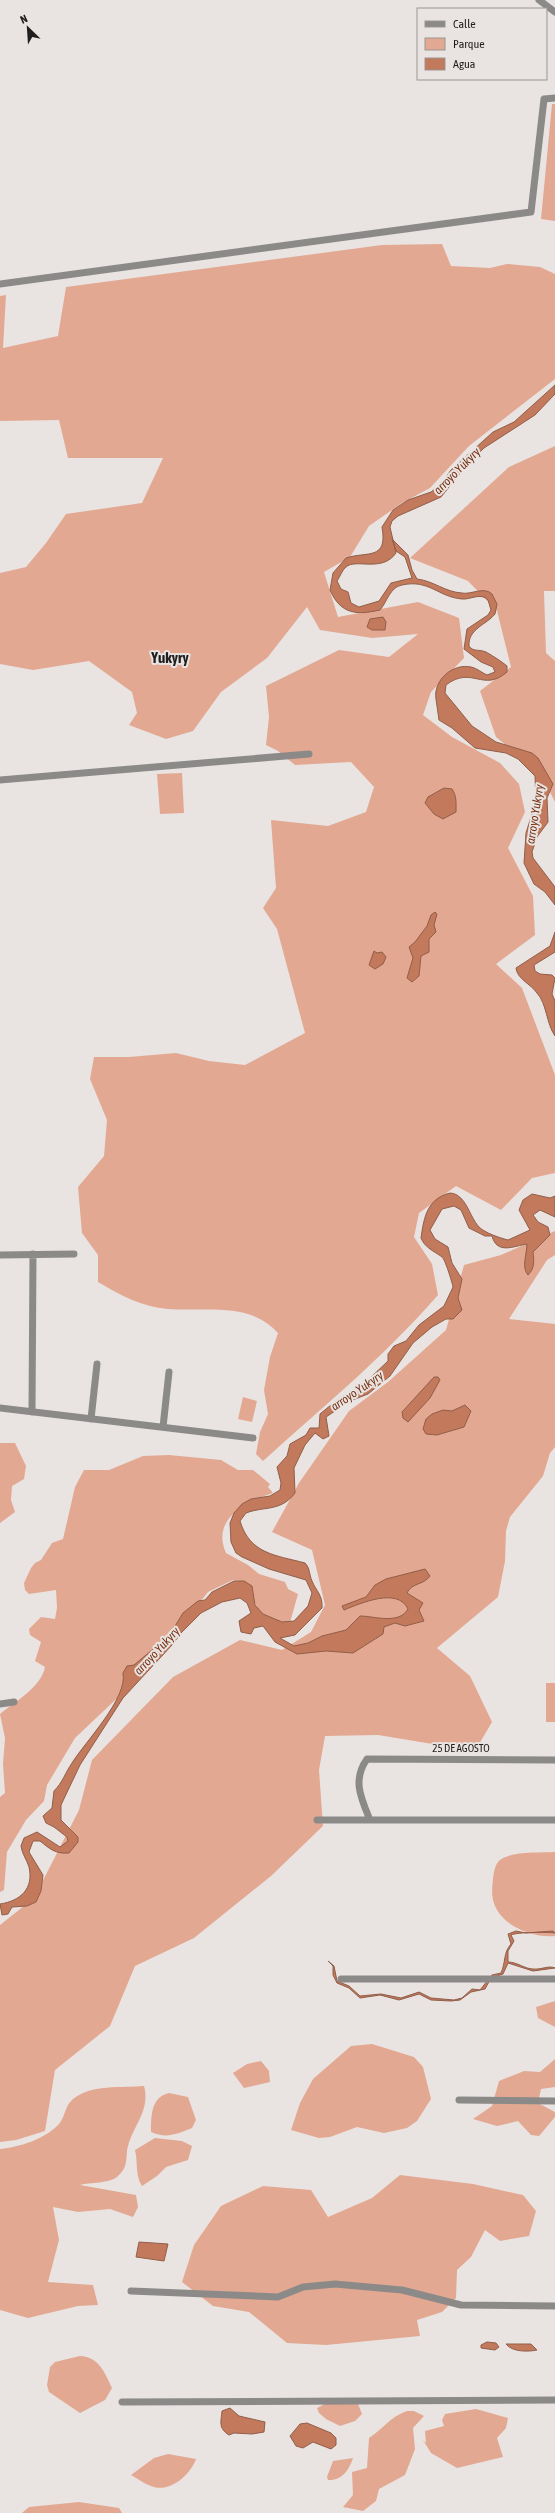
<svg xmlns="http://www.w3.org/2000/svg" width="555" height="2513" font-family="'Asap Condensed',sans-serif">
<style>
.green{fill:#e3a891}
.water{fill:#c2795c;stroke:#915e49}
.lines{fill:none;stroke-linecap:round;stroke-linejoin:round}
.street{stroke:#8c8a89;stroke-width:7}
.labels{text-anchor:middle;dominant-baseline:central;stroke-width:4;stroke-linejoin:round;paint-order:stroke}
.street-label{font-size:11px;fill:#201e1e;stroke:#e9e4e2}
.water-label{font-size:12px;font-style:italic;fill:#773213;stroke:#e9e4e2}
.district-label{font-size:15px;font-weight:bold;fill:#201e1e;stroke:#e9e4e2}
</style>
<rect width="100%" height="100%" fill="#e9e4e2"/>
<!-- green -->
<path class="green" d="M552,104H555V221L541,219Z
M442,244L451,266L490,268L507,264L540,267L555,274V379L469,446L430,488L402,503L369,526L350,557L324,572L338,617L418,602L459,618L464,658L431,692L423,715L452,737L500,763L519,784L525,812L508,848L533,896L535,935L496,964L522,988L555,1075V1173L532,1178L501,1210L456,1186L419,1213L414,1237L432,1264L438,1295C385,1356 323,1407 263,1461L256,1454L260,1432L268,1414L264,1390L270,1357L278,1333C249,1301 207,1312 168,1309C142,1307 120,1295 98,1282V1255L82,1233L78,1187L104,1156L107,1120L90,1079L94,1057H129L176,1053L209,1061L245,1065L305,1033L277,929L263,908L276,888L271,820L328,826L366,812L374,787L351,762L295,765L278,751L266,745L269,717L266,686L339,650L389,657L418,634L372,638L320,630L307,607L267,658L221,692L193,731L166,739L129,725L137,713L132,692L89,661L33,670L0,664V573L26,567L46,543L66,514L142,503L163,458H68L59,420L0,421V296L6,295L3,348L58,336L66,287L382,245Z
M555,446V591H544L546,653L555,661V802L540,772L496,737L480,691L511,667L497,611L468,581L410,558L509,467Z
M182,773L184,813L160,814L157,774Z
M555,1231V1255L547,1260L509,1319L555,1324V1447L550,1453L543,1476L510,1517L506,1531L505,1561L498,1597L437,1648L470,1676L492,1722L475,1751L378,1735L325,1736L319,1770L323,1826L271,1876L194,1938L135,1966L110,2026L55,2070L45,2131L16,2140L0,2142V1925L34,1898L79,1810L92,1760L173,1677L240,1640L282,1650L311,1632L325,1605L312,1550L272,1532L299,1483L349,1411L388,1382L446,1330L464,1265L501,1255Z
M243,1397L257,1401L252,1422L238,1419Z
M0,1443H15L26,1466L24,1479L12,1486L11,1500L15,1512L0,1523Z
M169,1455L221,1460L238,1470H253L270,1484L268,1487L273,1493C245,1502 211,1519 226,1553L248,1565L259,1574L285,1582L288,1589L298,1594L289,1626L263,1616L241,1581L233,1580L208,1592L146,1671L75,1738L47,1785L44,1801L26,1820L7,1852L4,1890L0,1892V1797L5,1793L3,1764L5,1738L0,1714C16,1701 41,1687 45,1667L35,1661L41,1642L30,1635L29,1629L41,1617L55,1619L57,1608L56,1590L29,1594L25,1590L24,1583L31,1568L35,1563L41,1560L52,1543L63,1539L75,1487L84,1470H109L143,1456Z
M546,1683H555V1722H546Z
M555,1852V1936C534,1938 504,1927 495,1906C491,1897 492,1888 493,1879C494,1871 495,1862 503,1858C518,1851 539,1853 555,1852Z
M555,2001V2027L538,2018L536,2007Z
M372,2044L414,2057L423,2067L431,2099L417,2121L407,2128L384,2133L357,2127L330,2137L319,2138L291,2130L300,2103L313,2079L351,2046Z
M555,2059V2087L541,2089L538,2103L555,2112V2117L539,2136L531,2135L518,2121L497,2126L473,2119L492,2106L499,2081L524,2071L540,2072Z
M261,2061L269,2071L270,2082L244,2088L233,2073L247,2064Z
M144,2086C151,2112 131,2127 127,2151C126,2161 127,2168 118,2176C110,2184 90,2182 80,2185L136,2195L138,2207L133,2217L110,2209L78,2212L53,2207L59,2240L48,2282L93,2285L98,2305L78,2306L28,2318L0,2310V2149C20,2147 45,2139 59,2124C65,2117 65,2106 72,2100C89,2084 123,2088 144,2086Z
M169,2093L188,2097L196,2120L192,2128C177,2134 166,2139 151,2132C151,2116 151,2097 169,2093Z
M155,2138L182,2141L192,2146L188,2160L166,2167L157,2176L142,2186C135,2176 138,2162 135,2150Z
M400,2175L473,2184L523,2195L536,2211L529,2236L500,2241L485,2230L471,2257L457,2270L456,2298L442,2312L417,2320L420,2336L326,2345L287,2343L249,2312L213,2306L182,2282L194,2245L221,2206L263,2186L311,2190L328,2217L372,2198Z
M80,2356C99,2357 105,2373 112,2388L105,2400L80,2413L49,2392L47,2385L50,2367L55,2362Z
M325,2404H358L362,2414L355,2421L340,2426L326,2419L319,2413L317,2408Z
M476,2409L508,2418L506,2428L497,2438L503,2457L457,2468L431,2453L423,2440L426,2443L425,2431L444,2426L442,2420L445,2414Z
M407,2411H414L424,2416L413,2428L415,2449L405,2475L379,2489L376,2501L363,2511L343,2507L353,2495L352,2472L367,2468L369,2438C384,2428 390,2417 407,2411Z
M168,2454L196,2459C191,2474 171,2492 154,2487C146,2485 138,2479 131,2475L154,2458Z
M353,2458C349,2470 342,2481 328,2480L327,2477L333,2461Z
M79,2502L119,2508L122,2513H22L29,2507Z"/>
<!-- water -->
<path class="water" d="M555,385V394L535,415L484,448L465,467L441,497L398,516L392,521L390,527L396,553C382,573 356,558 346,567C342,570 340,577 337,581L341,589L348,592L351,603L359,607L379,601L391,583L412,578L405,557L396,551L392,539L408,555L412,570L417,579C434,581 445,592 462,593C471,595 484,586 492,594L497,604L495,614C486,625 468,629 469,646C473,652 479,649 486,652C493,656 501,661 507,666V672C483,693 472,665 446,685L445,693L472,726L496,742L532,753L538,758L553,784L547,798L548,822L537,837L532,852L533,858L555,887V905L545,892L534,884L524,863L526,833L536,801L535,776L518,759L506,753L475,748L452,728L439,720C438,713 437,706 436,699C433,680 453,663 471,667C477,668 482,673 487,675L495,672L493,667L481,662L464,649L467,629L488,615L491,610L488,600C481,592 470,600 462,599C438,597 429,579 402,585C390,587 387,602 380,610C357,615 341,615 330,590L333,573L346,558C367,551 388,561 382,527L393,510L408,500L431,492L441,484L451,470L493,432L514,422Z
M383,617L386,622L385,630H372L367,627L370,619Z
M444,788L452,789C457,796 456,804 456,812L443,819L434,814L425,803L428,797Z
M435,912L437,914L434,925L436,932L429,939V952L421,956L419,976L412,982L407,978L413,958L409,947L415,942L427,926L431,915Z
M555,932V952L534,965L535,971L540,974L552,975L555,978L552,994L555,1001V1036C546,1023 547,1004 537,993C531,984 517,979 516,968L550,946Z
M374,951L377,953L382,952L386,957L383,964L375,969L369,965Z
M450,1193C466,1194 469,1216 479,1227C485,1233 500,1238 508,1240L530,1230L519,1210L523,1200L532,1194L550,1198L555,1196V1217L540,1210L533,1215L538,1222L548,1227L550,1235L533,1252C534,1261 535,1268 528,1275C521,1267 527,1254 527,1244C514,1246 497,1255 492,1236H485L469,1228L461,1210L454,1206L442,1209L430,1230L435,1239L448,1247L452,1263L462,1279L458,1298L462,1310L453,1319H446L432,1327L413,1343L390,1376L368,1394L350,1401L326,1417L329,1436L323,1439L315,1433L305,1445L294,1468L295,1493C281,1512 264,1506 246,1513L240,1521C250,1554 275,1555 305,1563C310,1568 309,1574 312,1581C316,1591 323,1595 322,1608L295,1635L280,1638L294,1646L308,1643L322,1636L346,1630L360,1616C374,1616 399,1625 408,1609C398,1587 361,1603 344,1610L342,1606L366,1597L375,1585L386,1579L425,1569L430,1576C424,1585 411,1583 407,1593L423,1603L419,1610L424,1621L405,1626L395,1623L384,1627L383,1634L353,1653L326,1651L297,1654L275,1642L263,1626L254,1628L251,1634L241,1632L239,1621L251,1613L247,1603L240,1598L222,1602L201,1613L181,1633L172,1645L123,1698L80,1765L61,1805V1820L78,1837V1842L69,1853C55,1854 50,1849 40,1841H33L29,1852L43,1875L41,1891L36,1902L27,1906L12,1907L8,1914L2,1915L0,1904C20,1901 34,1889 29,1867C27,1860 22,1854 21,1846L24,1838L37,1832L60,1847L68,1841L67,1837L54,1827L46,1823L43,1816L52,1808L54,1791C63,1782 65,1773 72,1763C85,1742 128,1698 123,1673L127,1666L134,1665L169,1636L183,1613L198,1601L205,1600L212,1592L234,1581H244L252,1586L255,1605L263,1614L282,1622L294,1621L308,1606L312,1593L306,1580L269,1569L242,1557L236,1553L231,1542L230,1523L234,1513L242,1504L251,1499L270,1496L280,1490L281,1483L277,1467L287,1456L290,1444L306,1435L310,1428H319L320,1414L337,1400L366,1382L388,1361V1354L394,1346L406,1341L419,1325L444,1306L453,1287C452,1282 445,1259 442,1257C434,1251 425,1248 421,1238C424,1217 427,1199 450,1193Z
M434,1377H438L440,1380L430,1398L408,1422L403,1418L402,1412Z
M465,1405L471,1411L464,1427L437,1435L426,1434L423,1429L426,1419L432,1414L443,1410L452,1411Z
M516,1931L526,1933L553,1931L555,1933C547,1932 517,1932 511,1935L514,1941L508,1951V1962C517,1962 525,1969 533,1969C541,1970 549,1965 555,1968L533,1971L508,1963L503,1974L491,1978L485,1989L471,1992L460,2000L451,2001L431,2000L419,1994L399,2000L380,1995L360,1998L349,1988L337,1983L333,1975V1966L328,1961L334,1966L337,1981L349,1986L360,1996L381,1994L401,1998L419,1992L431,1998L454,2000L462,1998L472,1989L480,1990L492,1975L501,1973C506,1962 503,1953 511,1944L508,1934Z
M139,2242L168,2244L164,2261L136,2257Z
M487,2342L496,2343L499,2347L495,2350L481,2348V2345Z
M506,2344H531L537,2350C528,2352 512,2352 506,2344Z
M230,2408L239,2416L265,2422L264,2432L252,2434L234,2433L229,2435C218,2428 221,2422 222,2411Z
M307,2423L331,2433L336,2438V2445L331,2449L313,2442L303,2448L296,2446L290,2436L300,2424Z"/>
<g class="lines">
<!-- street -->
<path class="street" d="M539,0L555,12
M0,284L531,212L544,99L555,98
M0,780L309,754
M0,1255L74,1254
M0,1408L253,1438
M32,1412L33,1254
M91,1419L97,1364
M163,1427L169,1372
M0,1704L14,1702
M317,1820H555
M370,1820C361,1798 352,1780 367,1759L555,1760
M341,1979H555
M459,2100L555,2101
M131,2291L278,2297L303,2287L335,2284L402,2290L461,2305L555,2306
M122,2402L555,2400"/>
</g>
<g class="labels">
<!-- street labels -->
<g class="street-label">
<text x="461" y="1748">25 DE AGOSTO</text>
</g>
<!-- water labels -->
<g class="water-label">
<text transform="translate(457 471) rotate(-45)">arroyo Yukyry</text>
<text transform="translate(535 814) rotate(-81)">arroyo Yukyry</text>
<text transform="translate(357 1391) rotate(-34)">arroyo Yukyry</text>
<text transform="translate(157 1651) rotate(-47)">arroyo Yukyry</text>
</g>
<!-- district labels -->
<g class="district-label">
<text x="170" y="657">Yukyry</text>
</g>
</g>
<!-- legend -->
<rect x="417" y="8" width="130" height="72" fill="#e9e4e2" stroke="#999594"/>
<rect x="425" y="21" width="20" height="6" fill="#8c8a89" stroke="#999594"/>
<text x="453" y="28" font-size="12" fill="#201e1e">Calle</text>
<rect x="425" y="38" width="20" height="12" fill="#e3a891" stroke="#999594"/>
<text x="453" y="48" font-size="12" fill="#201e1e">Parque</text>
<rect x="425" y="58" width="20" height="12" fill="#c2795c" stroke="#999594"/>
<text x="453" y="68" font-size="12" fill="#201e1e">Agua</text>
<!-- north arrow -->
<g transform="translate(28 28) rotate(335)" stroke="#e9e4e2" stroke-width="3" paint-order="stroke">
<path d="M0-3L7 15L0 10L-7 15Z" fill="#201e1e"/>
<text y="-6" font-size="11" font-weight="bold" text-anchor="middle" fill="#201e1e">N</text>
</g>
</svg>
